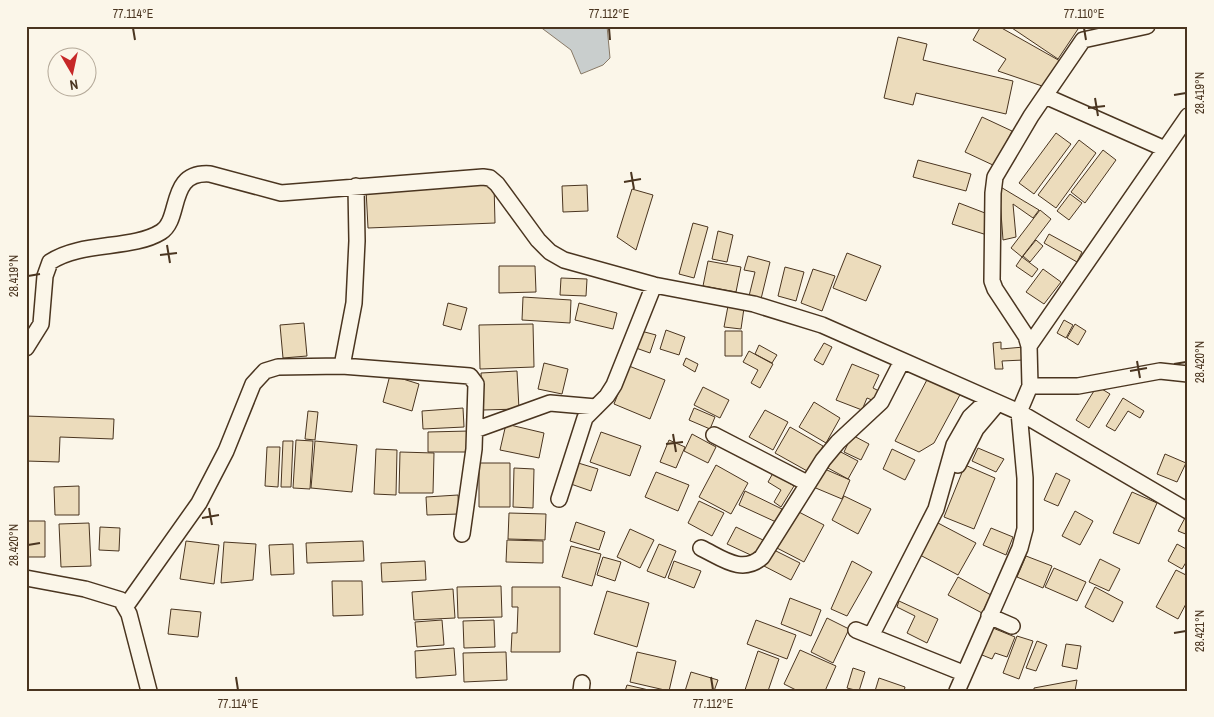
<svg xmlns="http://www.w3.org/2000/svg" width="1214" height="717" font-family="'Archivo Narrow',sans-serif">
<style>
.water{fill:#c9cecd;stroke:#887966}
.building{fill:#ecdcbc;stroke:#4a3520}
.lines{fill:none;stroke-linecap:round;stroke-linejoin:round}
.street-casing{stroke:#4a3520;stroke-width:18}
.street{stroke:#fbf6e9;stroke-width:15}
.ticks{fill:none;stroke:#4a3520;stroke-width:2}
.neatline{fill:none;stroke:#4a3520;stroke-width:2}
.ticks-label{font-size:12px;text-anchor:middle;fill:#4a3520}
</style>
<rect width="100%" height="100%" fill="#fbf6e9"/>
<!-- water -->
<path class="water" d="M539,26H607L610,58L603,65L581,74L571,50Z"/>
<!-- building -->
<path class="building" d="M981,26H998L1060,61L1045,87L998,71L1006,59L973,40Z
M1009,26H1080L1058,59Z
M898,37L927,44L923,60L1013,81L1006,114L916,93L913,105L884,98Z
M982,117L1012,131L995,166L965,152Z
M1056,133L1071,144L1034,194L1019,183Z
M1079,140L1096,153L1056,208L1038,195Z
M1103,150L1116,160L1085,203L1071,192Z
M918,160L971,174L966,191L913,177Z
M494,184L495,223L368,228L366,189Z
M587,185L588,211L563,212L562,186Z
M999,186L1039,210L1033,218L1013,204L1016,237L1003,240Z
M632,189L653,195L636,250L617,237Z
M1070,194L1082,203L1069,220L1057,211Z
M959,203L985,213L987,235L952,224Z
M1040,210L1051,219L1022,257L1011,248Z
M693,223L708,227L694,278L679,274Z
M718,231L733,235L727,262L712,259Z
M1049,234L1082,252L1077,262L1044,243Z
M1036,240L1043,246L1030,262L1023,256Z
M847,253L881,266L866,301L833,288Z
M748,256L770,262L761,299L749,296L755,272L744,270Z
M1022,257L1038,269L1032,277L1016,266Z
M708,261L741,267L736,292L703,286Z
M499,266H535L536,292L499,293Z
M785,267L804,272L796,301L778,296Z
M813,269L835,276L822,311L801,303Z
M1043,269L1061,282L1044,304L1026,292Z
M561,278L587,279L586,296L560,295Z
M523,297L571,300L570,323L522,320Z
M448,303L467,308L461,330L443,325Z
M579,303L617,313L613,329L575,320Z
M728,306L744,308L741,329L724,327Z
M1064,320L1073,325L1066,338L1057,333Z
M304,323L307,356L283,358L280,325Z
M533,324L534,367L480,369L479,325Z
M1075,324L1086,331L1078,345L1067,338Z
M666,330L685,337L679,355L660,349Z
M641,331L656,335L650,353L636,348Z
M725,331H742V356H725Z
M1001,342V349L1024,347V360L1002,361L1003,369H995L993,343Z
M824,343L832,347L823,365L814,360Z
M759,345L777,355L772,363L755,354Z
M749,351L773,364L760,388L751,383L758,370L743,362Z
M686,358L698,364L695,372L683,365Z
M544,363L568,369L562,394L538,389Z
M852,364L879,375L873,388L881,392L877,402L867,398L862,410L836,400Z
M629,366L665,380L650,419L614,404Z
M517,371L519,409L483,410L481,373Z
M930,374L962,391L934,443L919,452L895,441Z
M390,375L419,384L412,411L383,402Z
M1097,386L1110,394L1089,428L1076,420Z
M703,387L729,400L720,418L694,405Z
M1123,398L1144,411L1140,418L1128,411L1115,431L1106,426Z
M814,402L840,418L826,443L799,427Z
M463,408L464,427L423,429L422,411Z
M694,408L715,417L710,429L689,420Z
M765,410L788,422L773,450L749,437Z
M308,411L318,412L315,440L305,439Z
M26,416L114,419L113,439L60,437L59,462L26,461Z
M506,424L544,433L539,458L500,450Z
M790,427L823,446L809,472L775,453Z
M469,431V452H428V432Z
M601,432L641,446L630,476L590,462Z
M692,434L716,447L708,463L684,451Z
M852,435L869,444L861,460L844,452Z
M296,440L313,441L310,489L293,488Z
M669,440L685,447L676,468L660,462Z
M283,441H293L291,487H281Z
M315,441L357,445L352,492L311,488Z
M267,447H280L278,487L265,486Z
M978,448L1004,459L996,472L972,461Z
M376,449L397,450L396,495L374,494Z
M892,449L915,460L905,480L883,469Z
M837,450L858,461L848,479L828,468Z
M400,452L434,453L433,493H399Z
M1165,454L1186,463L1177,482L1157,474Z
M575,462L598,469L591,491L568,483Z
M479,463H510V507H479Z
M716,465L748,483L731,514L699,497Z
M965,465L995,478L974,529L944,517Z
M820,467L850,480L842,499L811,486Z
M514,468L534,469L533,508L513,507Z
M656,472L689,485L678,511L645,497Z
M773,473L794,486L781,507L774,502L781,490L768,482Z
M1056,473L1070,480L1058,506L1044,500Z
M79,486V515H55L54,487Z
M745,491L782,509L776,522L739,505Z
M1132,492L1157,503L1139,544L1113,533Z
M458,495L459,514L427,515L426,497Z
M844,496L871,509L858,534L832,520Z
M699,501L724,513L712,536L688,523Z
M795,510L824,525L804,562L775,547Z
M1075,511L1093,521L1080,545L1062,536Z
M509,513L546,514L545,540L508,539Z
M1186,516H1188V535L1178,531Z
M26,521H45V557H26Z
M576,522L605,532L599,550L570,541Z
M89,523L91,566L61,567L59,524Z
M938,523L976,543L958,575L920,555Z
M100,527L120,528L119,551L99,550Z
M736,527L763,540L755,557L727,544Z
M991,528L1013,537L1006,555L983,545Z
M630,529L654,540L640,568L617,557Z
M507,540L543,541V563L506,562Z
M186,541L219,545L214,584L180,579Z
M363,541L364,561L307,563L306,543Z
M224,542L256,544L253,580L221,583Z
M293,544L294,574L271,575L269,545Z
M659,544L676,551L665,578L647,571Z
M1177,544L1188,550V559L1182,569L1168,561Z
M571,546L601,554L592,586L562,577Z
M770,548L800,563L791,580L762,565Z
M1026,556L1052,566L1043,588L1017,577Z
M603,557L621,562L615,581L597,575Z
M1100,559L1120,569L1109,591L1089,582Z
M425,561L426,580L382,582L381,563Z
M674,561L701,571L694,588L668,578Z
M852,561L872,572L847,616L831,609Z
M1054,568L1086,582L1077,601L1045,587Z
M1176,570L1188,576V600L1178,619L1156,607Z
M958,577L991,595L982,613L948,595Z
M332,581H362L363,615L333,616Z
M501,586L502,617L458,618L457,587Z
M512,587H560V652H511L512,633H517L518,607H512Z
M1095,587L1123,602L1113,622L1085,607Z
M453,589L455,618L414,620L412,592Z
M607,591L649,603L637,647L594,634Z
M790,598L821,610L811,636L781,624Z
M899,601L938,619L927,643L907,633L915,616L897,607Z
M171,609L201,612L198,637L168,634Z
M827,618L849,629L833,663L811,652Z
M442,620L444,645L417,647L415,622Z
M494,620L495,647L464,648L463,621Z
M756,620L796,635L787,659L747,644Z
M988,626L1015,637L1007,657L995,653L992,659L977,653Z
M1017,636L1033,641L1019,679L1003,673Z
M1037,641L1047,645L1036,671L1026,668Z
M1066,644L1081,646L1077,669L1062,666Z
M454,648L456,675L416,678L415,651Z
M800,650L836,666L825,691H798L784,684Z
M758,651L779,659L768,691H746L745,690Z
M506,652L507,680L464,682L463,653Z
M637,652L676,661L669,691L630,682Z
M853,668L865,672L859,691L847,688Z
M691,672L718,680L714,691H685Z
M879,678L905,687L904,691H875Z
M1077,680L1075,691H1034V688Z
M627,685L653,691H625Z"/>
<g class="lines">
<!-- street casing -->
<g class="street-casing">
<path id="street" d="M1045,96L1165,149
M1029,346L1188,116
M26,348L41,324L45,276L50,262C81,241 132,250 161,232C182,219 167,171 210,174L281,193L483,177L490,178L497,184L538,240L550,252L564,260L654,285L754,304L822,325L1019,412L1188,511
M342,366L354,303L357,241L356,186
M1030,386H1078L1160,371L1188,374
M475,430L550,403L596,407
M714,435L807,483
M958,465L976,429L998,403
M559,499L585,418L607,396L614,385L654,285
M701,548C722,558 742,575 762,557L823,460L838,442L881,402L902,361
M26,578L85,589L121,600L129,614L149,691
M126,606L199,503L226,451L253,384L265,371L278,367L342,366L470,376L476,384L474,449L462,534
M989,616L1012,626
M856,630L963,673
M871,636L936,509L954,445L970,417L989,399
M581,691L582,683
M957,691L1020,548L1025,529V478L1019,412L1030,386L1029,346L1026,336L995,289L992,281L993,193L995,177L1031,116L1083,40L1147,26"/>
</g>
<!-- street -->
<use href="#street" class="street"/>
</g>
<!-- ticks -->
<path class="ticks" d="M133,28L135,40M609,28L610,40M1084,28L1086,40M1174,95L1186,93M1095,98L1098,116M1088,108L1105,106M631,172L634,189M624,182L641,179M167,245L170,263M160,255L177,253M28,276L40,274M1137,361L1140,378M1174,364L1186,362M1130,371L1147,368M673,434L676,452M666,444L683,442M209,508L212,525M202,518L219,515M28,545L40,543M1174,633L1186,631M236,677L238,690M711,677L713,690"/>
<!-- border -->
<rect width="1214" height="717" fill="none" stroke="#fbf6e9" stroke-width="55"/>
<!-- north arrow -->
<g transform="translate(72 72) rotate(171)"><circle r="24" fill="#fbf6e9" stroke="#b4a999"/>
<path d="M0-4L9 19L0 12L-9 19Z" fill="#c62828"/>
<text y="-8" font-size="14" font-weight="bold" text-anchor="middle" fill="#4a3520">N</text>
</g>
<rect x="28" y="28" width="1158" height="662" class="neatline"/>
<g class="ticks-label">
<text x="133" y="18">77.114°E</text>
<text x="609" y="18">77.112°E</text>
<text x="1084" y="18">77.110°E</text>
<text transform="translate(1200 93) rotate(-90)" y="4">28.419°N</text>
<text transform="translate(14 276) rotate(-90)" y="4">28.419°N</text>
<text transform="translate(1200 362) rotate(-90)" y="4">28.420°N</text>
<text transform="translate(14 545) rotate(-90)" y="4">28.420°N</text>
<text transform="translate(1200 631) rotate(-90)" y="4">28.421°N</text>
<text x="238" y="708">77.114°E</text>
<text x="713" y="708">77.112°E</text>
</g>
</svg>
